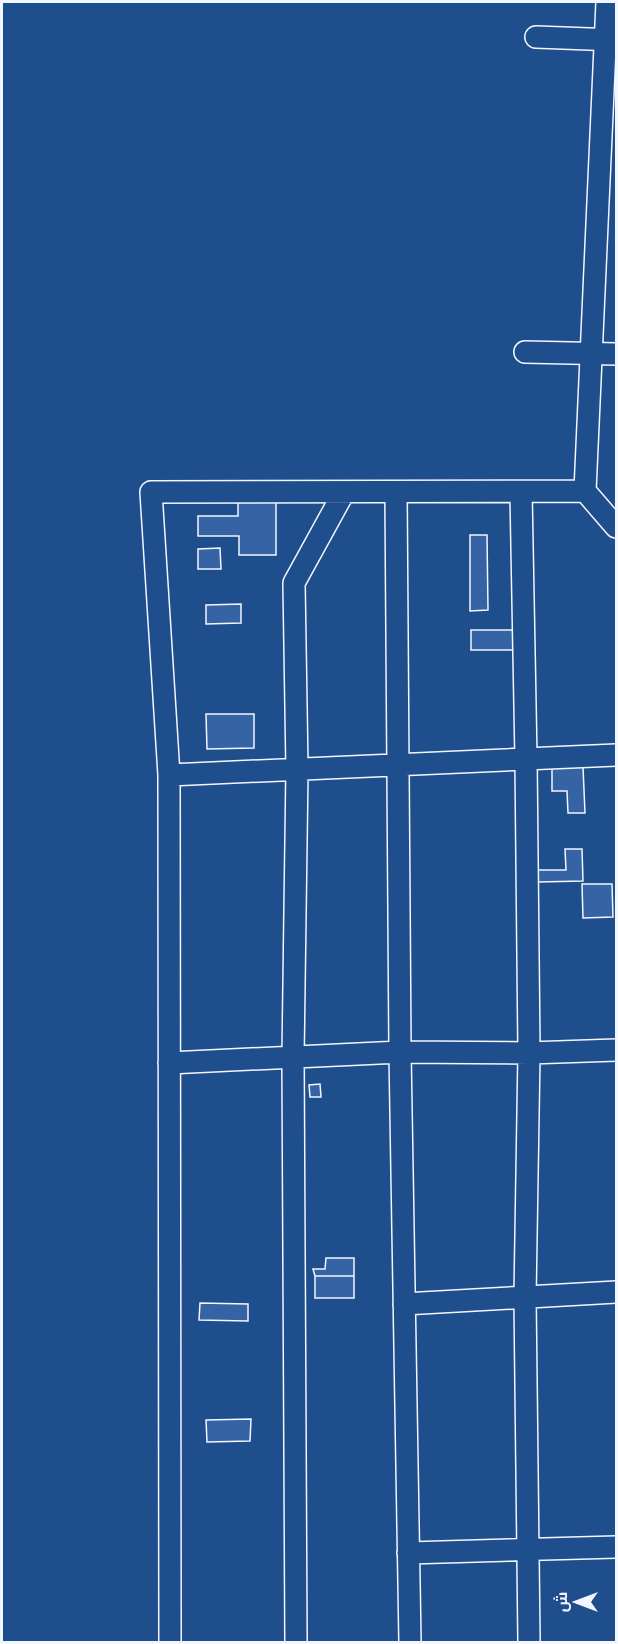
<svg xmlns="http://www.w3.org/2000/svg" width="618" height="1644" font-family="'PT Sans Narrow',Cairo,sans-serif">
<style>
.building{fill:#3563a3;stroke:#f2f6ff;stroke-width:1.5}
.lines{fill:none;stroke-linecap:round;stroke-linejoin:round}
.street-casing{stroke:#f2f6ff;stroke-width:24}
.street{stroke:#1f4e8c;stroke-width:21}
</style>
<rect width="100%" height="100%" fill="#1f4e8c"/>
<!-- building -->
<path class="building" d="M238,498H276V555H239V536H198V516H238Z
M470,535H487L488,610L470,611Z
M220,548L221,569H198V549Z
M241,604V623L206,624V605Z
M471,630H515V650H471Z
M206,714H254V748L207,749Z
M583,767L585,813H568L567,791H552V768Z
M565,849H582L583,881L538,882V870H566Z
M582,884H612L613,917L583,918Z
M320,1084L321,1097H310L309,1085Z
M326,1258H354V1276H315L313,1269H325Z
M315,1276H354V1298H315Z
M200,1303L248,1304V1321L199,1320Z
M251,1419L250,1441L207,1442L206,1420Z"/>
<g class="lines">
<!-- street casing -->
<g class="street-casing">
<path id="street" d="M607,2L585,491L616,527
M536,37L616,40
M525,352L616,354
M396,492L400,1052L410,1642
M521,492L526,759L529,1053L525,1297L529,1642
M169,775L616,755
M169,1063L400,1052L529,1053L616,1050
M404,1304L616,1292
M408,1553L616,1547
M170,1642L169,775L151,492L585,491
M296,1642L293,1057L297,769L294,583L344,492"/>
</g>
<!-- street -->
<use href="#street" class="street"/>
</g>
<!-- border -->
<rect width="618" height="1644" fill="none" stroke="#f2f6ff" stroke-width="6"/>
<!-- north arrow -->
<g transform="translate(576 1602) rotate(270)" stroke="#1f4e8c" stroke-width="4.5" paint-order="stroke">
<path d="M0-4.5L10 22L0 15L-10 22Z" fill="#f2f6ff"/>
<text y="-9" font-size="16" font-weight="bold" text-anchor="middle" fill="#f2f6ff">ش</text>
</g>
</svg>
